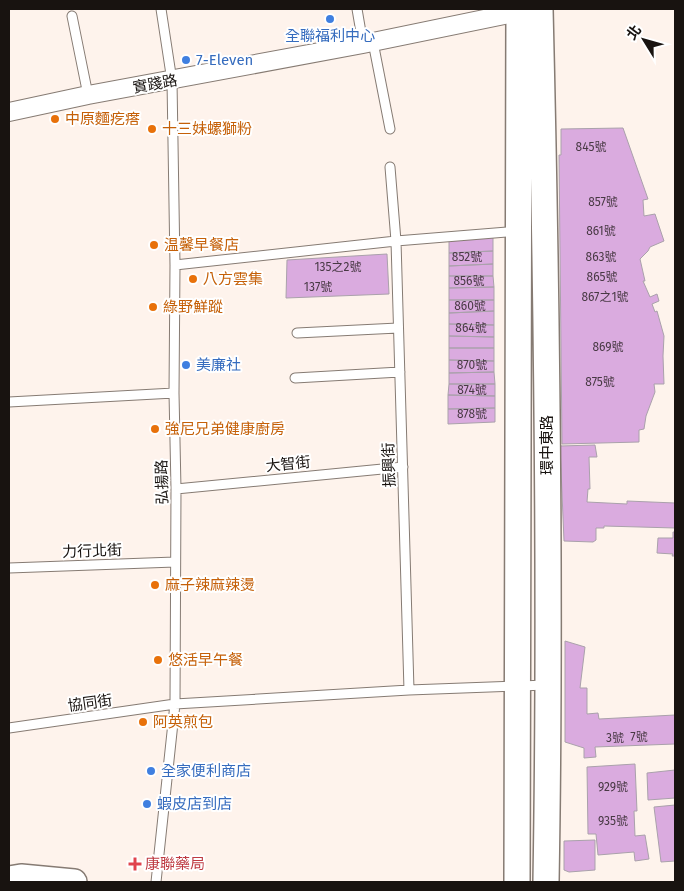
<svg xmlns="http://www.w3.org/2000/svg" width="684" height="891" font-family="'Fira Sans','Noto Sans TC',sans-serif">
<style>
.building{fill:#daabdf;stroke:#aaa1ab}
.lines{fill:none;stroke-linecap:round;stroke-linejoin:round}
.lane-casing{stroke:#867b73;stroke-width:11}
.street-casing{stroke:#867b73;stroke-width:20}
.secondary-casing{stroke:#867b73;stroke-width:28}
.lane{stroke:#fff;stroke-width:9}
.street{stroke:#fff;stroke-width:18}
.secondary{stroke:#fff;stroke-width:25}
.shop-dot{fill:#3f7fe0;stroke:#fff;stroke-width:2}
.food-dot{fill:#e8710a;stroke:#fff;stroke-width:2}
.health-dot{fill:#e0444e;stroke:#fff;stroke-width:2}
.labels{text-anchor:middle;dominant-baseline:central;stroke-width:4;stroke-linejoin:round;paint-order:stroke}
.number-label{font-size:12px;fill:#483944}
.shop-label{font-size:15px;fill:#366cbe;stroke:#fff;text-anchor:start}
.street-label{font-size:15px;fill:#181310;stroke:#fff}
.food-label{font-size:15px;fill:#c56008;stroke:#fff;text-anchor:start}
.health-label{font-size:15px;fill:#be3a42;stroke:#fff;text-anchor:start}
</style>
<rect width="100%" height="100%" fill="#fef3ec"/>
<!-- building -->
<path class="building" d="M623,128L648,199L643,200L644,216L655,214L664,241L650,247L648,251L640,259L645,281H643L650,297L657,294L659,301L652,304L655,312L657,311L664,336L663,356L664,384H654L655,392L646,416L644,429L639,430V442L562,444L559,155H561V129Z
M493,236V251L449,253V239Z
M493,251V264L449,266V253Z
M387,254L389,294L286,298L287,260Z
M493,264V276H449V266Z
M449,276H493L494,287L449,288Z
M494,287V300H449V288Z
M449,300H494V311L449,313Z
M494,311V325L449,324V313Z
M449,324L494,325V337L449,336Z
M449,336L494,337V348H449Z
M449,348H494V361L449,360Z
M449,360L494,361V372L449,373Z
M494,372L495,384H449V373Z
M449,384H495V396L448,395Z
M448,395L495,396V408L448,409Z
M495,408V422L448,424V409Z
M595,445L597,457H589L590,489H588L587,502L627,504V501L675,503V528L604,526V528H596V540L593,542L564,541L560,446Z
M673,532H675V556H672L673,554L657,553L658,538H673Z
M565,641L585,647L580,688H587V714L598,713L599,719L675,715V744L595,747L596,757L584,758V748L565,742Z
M635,764L637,811H634L635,836L645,835L649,859L635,861L634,852L598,855L596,834H588L587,767Z
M675,770V798L648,800L647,773Z
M675,805V861L661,862L654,807Z
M595,840V870L569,872L564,870V841Z"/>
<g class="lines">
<!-- lane casing -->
<g class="lane-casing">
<path id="lane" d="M357,9L363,44
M72,16L88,95
M373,42L390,129
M390,167L396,241L409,690
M175,265L396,241L518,231
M297,333L398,328
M295,378L400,372
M9,402L174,393
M176,489L403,467
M9,568L175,562
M9,728L175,704L409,690L546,685
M156,882L175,704L176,489L174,393L175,265L172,81L161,9"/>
</g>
<!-- street casing -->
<g class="street-casing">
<path id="street" d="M9,112L88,95L363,44L528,10"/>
</g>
<!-- secondary casing -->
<g class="secondary-casing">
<path id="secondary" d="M540,9C547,300 551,591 546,882
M9,879L21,877L74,882
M517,882L519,9"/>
</g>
<!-- lane -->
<use href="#lane" class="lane"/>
<!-- street -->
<use href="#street" class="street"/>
<!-- secondary -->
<use href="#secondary" class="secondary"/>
</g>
<!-- markers -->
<g class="shop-dot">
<circle cx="330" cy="19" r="5"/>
<circle cx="186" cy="60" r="5"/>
<circle cx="186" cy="365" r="5"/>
<circle cx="151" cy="771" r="5"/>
<circle cx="147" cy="804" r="5"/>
</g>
<g class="food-dot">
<circle cx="55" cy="119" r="5"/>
<circle cx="152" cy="129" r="5"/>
<circle cx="154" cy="245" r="5"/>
<circle cx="193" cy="279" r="5"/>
<circle cx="153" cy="307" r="5"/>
<circle cx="155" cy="429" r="5"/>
<circle cx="155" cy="585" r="5"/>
<circle cx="158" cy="660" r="5"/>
<circle cx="143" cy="722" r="5"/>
</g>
<path class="health-dot" d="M132.5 856.5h5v5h5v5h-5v5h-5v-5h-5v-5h5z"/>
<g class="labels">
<!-- number labels -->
<g class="number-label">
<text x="591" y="147">845號</text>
<text x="603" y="202">857號</text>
<text x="601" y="231">861號</text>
<text x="467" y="257">852號</text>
<text x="601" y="257">863號</text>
<text x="338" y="267">135之2號</text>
<text x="602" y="277">865號</text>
<text x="469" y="281">856號</text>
<text x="318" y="287">137號</text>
<text x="605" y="297">867之1號</text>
<text x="470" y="306">860號</text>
<text x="471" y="328">864號</text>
<text x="608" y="347">869號</text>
<text x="472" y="365">870號</text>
<text x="600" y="382">875號</text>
<text x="472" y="390">874號</text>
<text x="472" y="414">878號</text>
<text x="639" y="737">7號</text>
<text x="615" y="738">3號</text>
<text x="613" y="787">929號</text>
<text x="613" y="821">935號</text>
</g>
<!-- shop labels -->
<g class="shop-label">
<text x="330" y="36" text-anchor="middle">全聯福利中心</text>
<text x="196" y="60">7-Eleven</text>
<text x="196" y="365">美廉社</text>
<text x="161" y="771">全家便利商店</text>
<text x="157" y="804">蝦皮店到店</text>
</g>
<!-- street labels -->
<g class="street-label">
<text transform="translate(155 84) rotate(-10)">實踐路</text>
<text transform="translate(547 445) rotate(-90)">環中東路</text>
<text transform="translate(288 464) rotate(-6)">大智街</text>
<text transform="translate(389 465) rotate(-92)">振興街</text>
<text transform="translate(162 482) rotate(-91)">弘揚路</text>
<text transform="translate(92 551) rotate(-2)">力行北街</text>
<text transform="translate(90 703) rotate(-8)">協同街</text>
</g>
<!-- food labels -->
<g class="food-label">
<text x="65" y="119">中原麵疙瘩</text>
<text x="162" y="129">十三妹螺獅粉</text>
<text x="164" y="245">温馨早餐店</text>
<text x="203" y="279">八方雲集</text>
<text x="163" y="307">綠野鮮蹤</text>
<text x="165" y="429">強尼兄弟健康廚房</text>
<text x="165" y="585">麻子辣麻辣燙</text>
<text x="168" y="660">悠活早午餐</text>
<text x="153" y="722">阿英煎包</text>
</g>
<!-- health labels -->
<g class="health-label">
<text x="145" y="864">康聯藥局</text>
</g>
</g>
<!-- border -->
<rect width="684" height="891" fill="none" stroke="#181310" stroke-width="20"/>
<!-- north arrow -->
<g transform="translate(644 40) rotate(307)" stroke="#ffffff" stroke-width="4" paint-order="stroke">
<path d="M0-4L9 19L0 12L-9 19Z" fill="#181310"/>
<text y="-8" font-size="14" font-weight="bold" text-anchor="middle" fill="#181310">北</text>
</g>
</svg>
